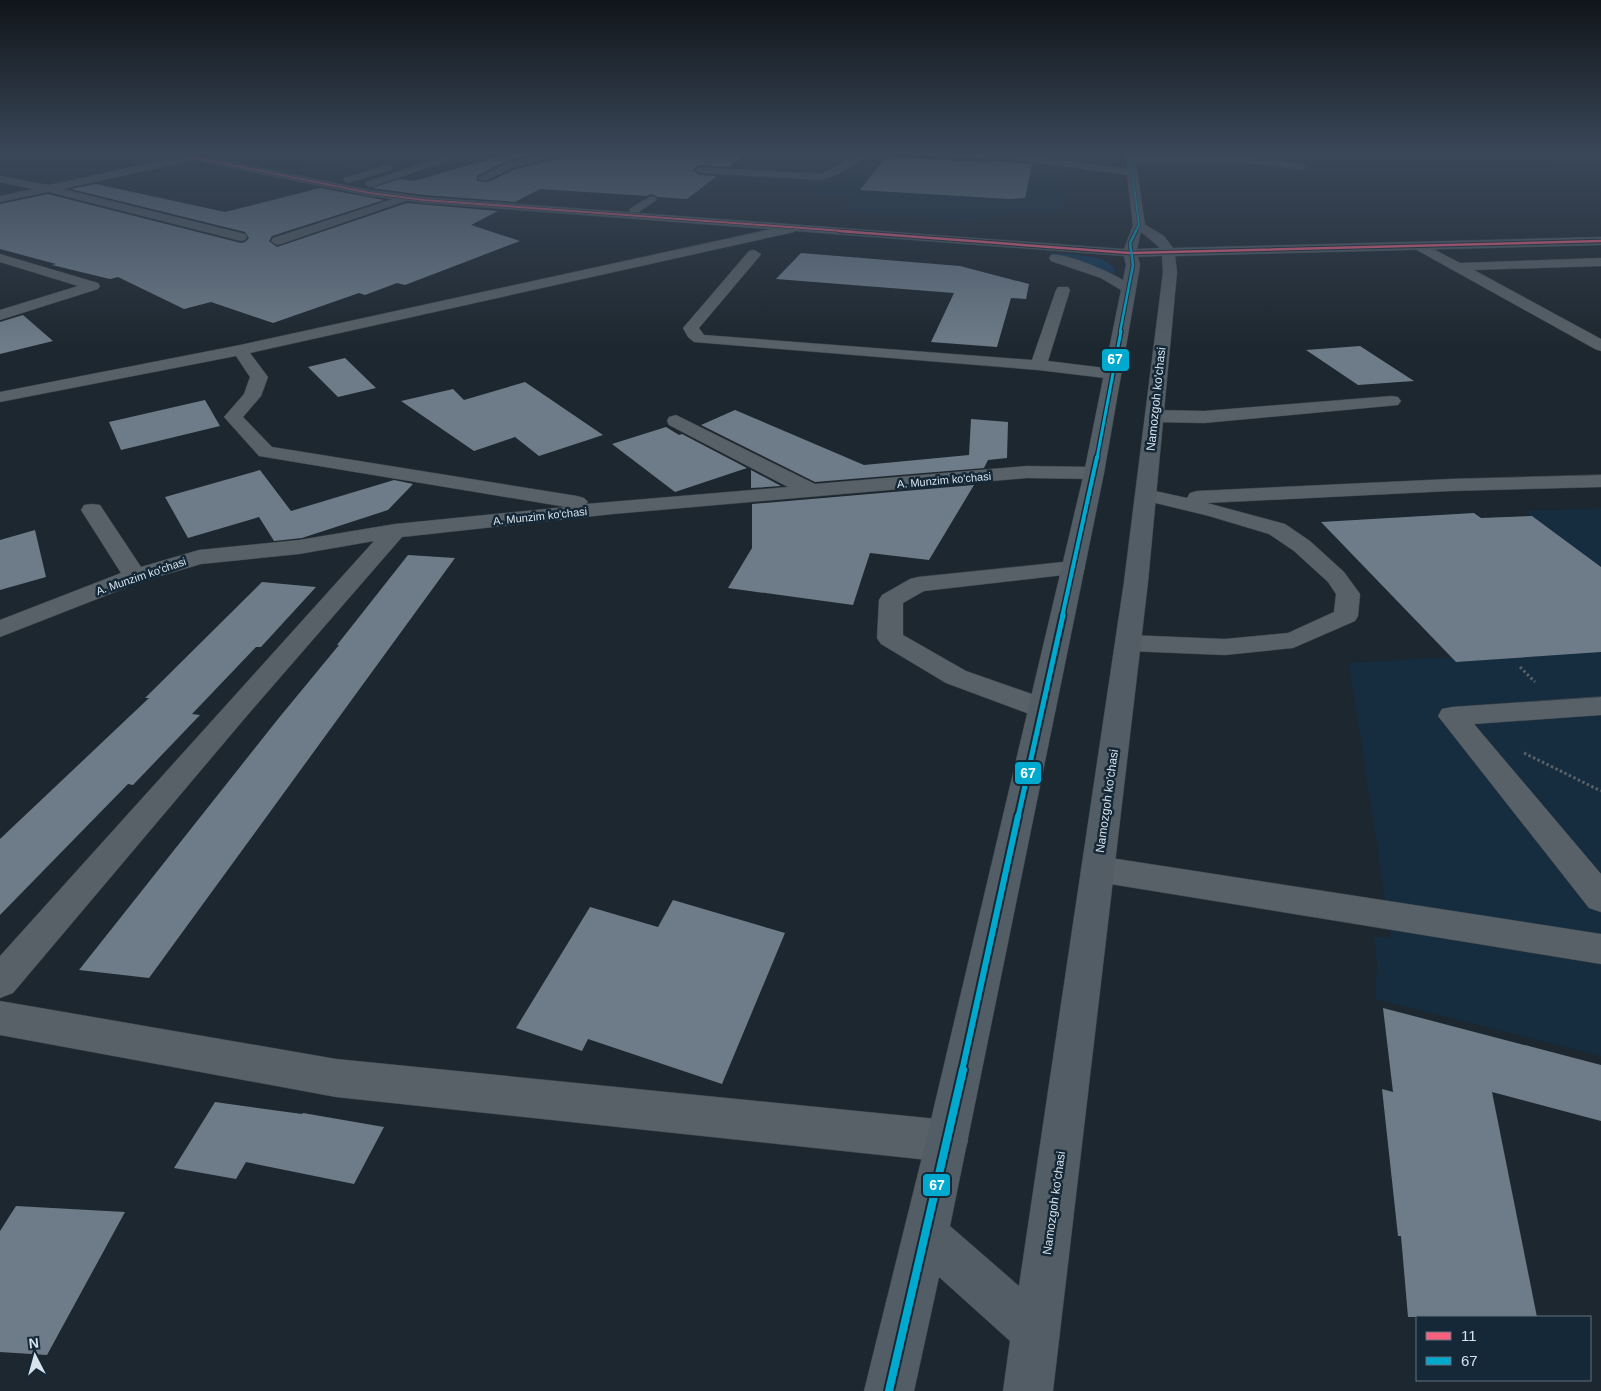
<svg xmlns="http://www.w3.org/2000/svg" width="1601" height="1391" font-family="Helvetica,sans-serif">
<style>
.built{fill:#162c3f}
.green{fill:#113856}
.building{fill:#6e7c89}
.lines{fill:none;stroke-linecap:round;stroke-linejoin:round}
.minor-casing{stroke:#3a424a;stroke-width:1}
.major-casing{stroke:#3a424a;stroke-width:1}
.path-far1{stroke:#5a6268;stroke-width:1;stroke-dasharray:1 1;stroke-linecap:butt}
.path{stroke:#5a6268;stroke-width:3;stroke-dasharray:2.5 2.5;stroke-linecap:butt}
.minor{fill:#586167;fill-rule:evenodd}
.major{fill:#535d65;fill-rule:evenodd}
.bus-1-far1-casing{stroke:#152837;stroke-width:3}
.bus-1-casing{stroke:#152837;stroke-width:4.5}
.bus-2-far6-casing{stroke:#152837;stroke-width:3}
.bus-2-far5-casing{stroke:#152837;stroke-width:4.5}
.bus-2-far4-casing{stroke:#152837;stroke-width:5.5}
.bus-2-far3-casing{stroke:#152837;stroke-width:7}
.bus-2-far2-casing{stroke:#152837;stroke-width:9}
.bus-2-far1-casing{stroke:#152837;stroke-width:10}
.bus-2-casing{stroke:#152837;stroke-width:12}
.bus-1-far1{stroke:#f8607d;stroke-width:2}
.bus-1{stroke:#f8607d;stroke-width:2.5}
.bus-2-far6{stroke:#00a9ce;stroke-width:2}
.bus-2-far5{stroke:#00a9ce;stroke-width:2.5}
.bus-2-far4{stroke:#00a9ce;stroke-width:3}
.bus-2-far3{stroke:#00a9ce;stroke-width:4}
.bus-2-far2{stroke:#00a9ce;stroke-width:5}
.bus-2-far1{stroke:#00a9ce;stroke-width:6}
.bus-2{stroke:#00a9ce;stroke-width:8}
.labels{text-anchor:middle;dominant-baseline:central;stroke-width:5;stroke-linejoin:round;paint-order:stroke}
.far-street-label{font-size:11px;fill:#d7e3ed;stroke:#152837}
.street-label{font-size:12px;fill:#d7e3ed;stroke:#152837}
.line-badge{stroke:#152837;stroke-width:2}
.badge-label{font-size:14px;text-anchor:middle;font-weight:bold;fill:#fff}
</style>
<rect width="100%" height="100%" fill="#1d272f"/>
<!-- built -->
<path class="built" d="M265,153H426L360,171Z
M550,153H1009L1069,164L1064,209L1045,214L1029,210L974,221L858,213L843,209L850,198L814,195L820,187L670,177L674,173L510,163Z
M1601,508V1056L1375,999L1377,964L1374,936L1391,938L1349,663L1451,657L1321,522L1474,513L1481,518L1531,516L1526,511Z"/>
<!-- green -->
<path class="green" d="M1535,153H1601V163L1556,161Z
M1045,252C1061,254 1098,254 1110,264C1113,266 1114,270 1115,274Z"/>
<!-- building -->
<path class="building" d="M511,153H540L506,161L477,176V181L488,182L516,169L563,157L567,153H747L729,167L700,165L694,168L693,171L699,175L717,176L687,199L658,197L651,194L647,196L540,189L515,202L424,195L372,188L400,179L414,181Z
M891,157L993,163L994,161L1032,164L1025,198L1009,199L860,190L883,160H889Z
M96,184L225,212L320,188L384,200L272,236L269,241L277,247L407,203L498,211L471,225L520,241L405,285L397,283L365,295L359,293L273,323L211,302L184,309L118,277L110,279L52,265L56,264L0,249V204L48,194L241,243L245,242L249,238L245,232L71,189Z
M801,253L960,266L1029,284L1026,299L1011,298L997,347L931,342L954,293L776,279Z
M23,315L53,341L0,354V322Z
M1360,346L1414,381L1358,385L1306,350Z
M345,358L376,388L338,397L308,367Z
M525,382L603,435L539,456L515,437L474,451L401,401L453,389L464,400Z
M205,400L220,426L121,450L109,422Z
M735,410L864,465L969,455L971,419L1008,422L1007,458L988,460L984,468L815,482L701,425Z
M666,427L679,435L682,434L747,468L675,492L612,444Z
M260,470L291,511L394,480L413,484L388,510L302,538L274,541L259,517L188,538L165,497Z
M751,470L781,486L751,488Z
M974,485L929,560L870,553L853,605L728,588L752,548V504Z
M1474,513L1481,518L1532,516L1601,567V652L1456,662L1321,522Z
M35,530L46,577L0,590V540Z
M408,555L455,558L149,978L79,970L278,719L339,645H337Z
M262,582L316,587L261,647H256L192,714L200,715L133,785L128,784L0,915V839L149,698H145Z
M673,900L785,933L722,1084L588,1039L582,1051L516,1028L590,907L658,927Z
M1383,1008L1601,1065V1121L1492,1092L1537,1317H1408L1401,1236H1398L1382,1089L1393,1092Z
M215,1102L302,1114L303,1113L384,1127L354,1184L246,1162L236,1179L174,1168Z
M16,1206L125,1212L47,1355L0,1352V1231Z"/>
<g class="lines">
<!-- minor casing -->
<g class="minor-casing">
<path id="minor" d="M456,153H471L374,186L370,187L365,184L366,182Z
M548,153H565L563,155L515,167L487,180H479L478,178L507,163Z
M862,153H875L838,174L822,180L700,173L695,170L700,167L821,174Z
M927,153L1018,154L1127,169L1126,153H1134L1135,157H1252L1301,164L1306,167L1301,170L1252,163H1136L1145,225L1139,229L1133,225L1127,175L1018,160L932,156Z
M194,154L198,155V159L63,189L245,234L247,237L245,240L241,241L48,192L0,202V196L33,189L0,182V176L48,185Z
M387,165L391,166L392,168L391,170L348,183L343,180L344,178Z
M405,195L409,196L411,198L409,200L281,244L277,245L271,241L273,238Z
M651,196L655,197L657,199L655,201L639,212H631L629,210L631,208Z
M790,225L796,229L794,232L250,353L268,377L261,396L243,417L272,447L577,496L584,498L588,502L586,504L788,487L669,425L667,421L669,417L676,415L815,484L1027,466L1094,467L1101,469L1104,473L1101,477L1094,479L1027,478L613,514L402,537L245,718L13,993L0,998V956L374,541L299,554L201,564L143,581L0,637V620L121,573L81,510L84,505L92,504L100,505L141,567L199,550L299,540L395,524L566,507L259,456L224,417L244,394L250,377L236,356L0,402V392L240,345Z
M1420,242L1460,263L1601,258V266L1474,270L1601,339V351L1595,349L1415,249L1414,246Z
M754,250L761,254L759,257L699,328L704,335L1032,360L1056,290L1058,287H1068L1070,290L1048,361L1113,369L1119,370L1121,374L1119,378L1113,379L1038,370L694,342L688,337L683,328L749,251Z
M0,254L98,283L100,286L98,289L0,320V310L78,286L0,262Z
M1392,396L1398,397L1401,401L1398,405L1204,423L1154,422L1148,420L1145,416L1148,412L1154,410L1204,411Z
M1601,475V487L1450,491L1207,503L1285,524L1310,541L1344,572L1360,594L1358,616L1355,621L1293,648L1225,655L1128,651L1119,649L1115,643L1119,637L1128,635L1225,639L1288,633L1334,612L1336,594L1328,582L1294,551L1269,534L1209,516L1139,499L1136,495L1139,491L1146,489L1187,498L1190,493L1197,491L1450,479Z
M1073,561L1081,563L1085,568L1081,573L924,591L903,603V635L966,671L1052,701L1056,708L1052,715L1042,717L1032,715L946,683L881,644L877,638L879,600L882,595L910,579L918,577Z
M1601,697V715L1474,724L1601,874V912L1589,908L1438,716L1442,709L1452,707Z
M1098,856L1601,934V964L1098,882L1086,878L1081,869L1086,860Z
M0,1001L336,1059L947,1120L962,1126L968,1141L962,1156L947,1162L336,1097L0,1035Z"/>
</g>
<!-- major casing -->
<g class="major-casing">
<path id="major" d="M167,153H187L370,190L424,197L1124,249L1133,225L1139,221L1164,236L1173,248L1601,237V245L1175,256L1177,272L1148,582L1053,1391H1003L1010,1341L939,1277L914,1391H864L926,1141L1084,473L1121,290L1101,278L1051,261L1049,258L1051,255C1064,252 1111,272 1123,280L1126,265L1124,256L424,203L370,196L172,156ZM1141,232L1160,248L1137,249ZM1162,256L1163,272L1124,582L1019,1286L950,1226L1104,473L1136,289L1140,265L1138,257Z"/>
</g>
<!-- path-far1 -->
<path class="path-far1" d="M320,159L351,153"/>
<!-- path -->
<path class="path" d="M1520,667L1535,682
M1524,753L1601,791"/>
<!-- minor -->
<use href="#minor" class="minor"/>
<!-- major -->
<use href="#major" class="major"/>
<!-- bus-1-far1 casing -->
<g class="bus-1-far1-casing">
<path id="bus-1-far1" d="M172,153L370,193L424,200L856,232"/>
</g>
<!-- bus-1 casing -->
<g class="bus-1-casing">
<path id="bus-1" d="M839,231L1130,253L1601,241"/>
</g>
<!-- bus-2-far6 casing -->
<g class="bus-2-far6-casing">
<path id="bus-2-far6" d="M1130,153L1139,225L1135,232"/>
</g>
<!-- bus-2-far5 casing -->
<g class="bus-2-far5-casing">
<path id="bus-2-far5" d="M1120,332L1133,265L1130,243L1136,231"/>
</g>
<!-- bus-2-far4 casing -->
<g class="bus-2-far4-casing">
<path id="bus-2-far4" d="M1097,458L1121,331"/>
</g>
<!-- bus-2-far3 casing -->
<g class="bus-2-far3-casing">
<path id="bus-2-far3" d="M1062,617L1097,457"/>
</g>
<!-- bus-2-far2 casing -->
<g class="bus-2-far2-casing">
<path id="bus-2-far2" d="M1018,817L1063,615"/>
</g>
<!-- bus-2-far1 casing -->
<g class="bus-2-far1-casing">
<path id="bus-2-far1" d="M962,1071L1018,816"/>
</g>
<!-- bus-2 casing -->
<g class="bus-2-casing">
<path id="bus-2" d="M889,1391L963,1070"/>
</g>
<!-- bus-1-far1 -->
<use href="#bus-1-far1" class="bus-1-far1"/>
<!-- bus-1 -->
<use href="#bus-1" class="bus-1"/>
<!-- bus-2-far6 -->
<use href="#bus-2-far6" class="bus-2-far6"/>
<!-- bus-2-far5 -->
<use href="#bus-2-far5" class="bus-2-far5"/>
<!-- bus-2-far4 -->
<use href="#bus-2-far4" class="bus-2-far4"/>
<!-- bus-2-far3 -->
<use href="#bus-2-far3" class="bus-2-far3"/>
<!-- bus-2-far2 -->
<use href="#bus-2-far2" class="bus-2-far2"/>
<!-- bus-2-far1 -->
<use href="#bus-2-far1" class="bus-2-far1"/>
<!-- bus-2 -->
<use href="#bus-2" class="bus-2"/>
</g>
<!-- sky -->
<linearGradient id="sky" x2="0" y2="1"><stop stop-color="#10151a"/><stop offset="0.44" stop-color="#3a4758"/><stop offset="1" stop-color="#3a4758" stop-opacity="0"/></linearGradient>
<rect width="1601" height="348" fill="url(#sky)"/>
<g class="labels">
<!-- far-street labels -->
<g class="far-street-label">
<text transform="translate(944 480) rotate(-5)">A. Munzim ko'chasi</text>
<text transform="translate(540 516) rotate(-6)">A. Munzim ko'chasi</text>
<text transform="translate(141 576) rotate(-19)">A. Munzim ko'chasi</text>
</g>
<!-- street labels -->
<g class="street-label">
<text transform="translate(1156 399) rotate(-84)">Namozgoh ko'chasi</text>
<text transform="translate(1107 801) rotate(-82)">Namozgoh ko'chasi</text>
<text transform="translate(1054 1203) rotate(-82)">Namozgoh ko'chasi</text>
</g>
</g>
<g class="line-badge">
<rect x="1101" y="348" width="29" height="24" rx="5" fill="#00a9ce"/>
<rect x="1014" y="761" width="28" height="24" rx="5" fill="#00a9ce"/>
<rect x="922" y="1173" width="29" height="24" rx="5" fill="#00a9ce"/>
</g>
<g class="badge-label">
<text x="1115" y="364">67</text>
<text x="1028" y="778">67</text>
<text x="937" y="1190">67</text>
</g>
<!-- legend -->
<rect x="1416" y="1316" width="175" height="65" fill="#152837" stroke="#637380"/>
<rect x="1426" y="1332" width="25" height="8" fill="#f8607d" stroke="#637380"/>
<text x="1461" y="1341" font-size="15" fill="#d7e3ed">11</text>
<rect x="1426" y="1357" width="25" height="8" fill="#00a9ce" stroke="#637380"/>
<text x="1461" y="1366" font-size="15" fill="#d7e3ed">67</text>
<!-- north arrow -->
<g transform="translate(35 1356) rotate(354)" stroke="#152837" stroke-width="4" paint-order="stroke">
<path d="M0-4L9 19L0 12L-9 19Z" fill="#d7e3ed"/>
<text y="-8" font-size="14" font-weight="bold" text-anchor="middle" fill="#d7e3ed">N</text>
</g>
</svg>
